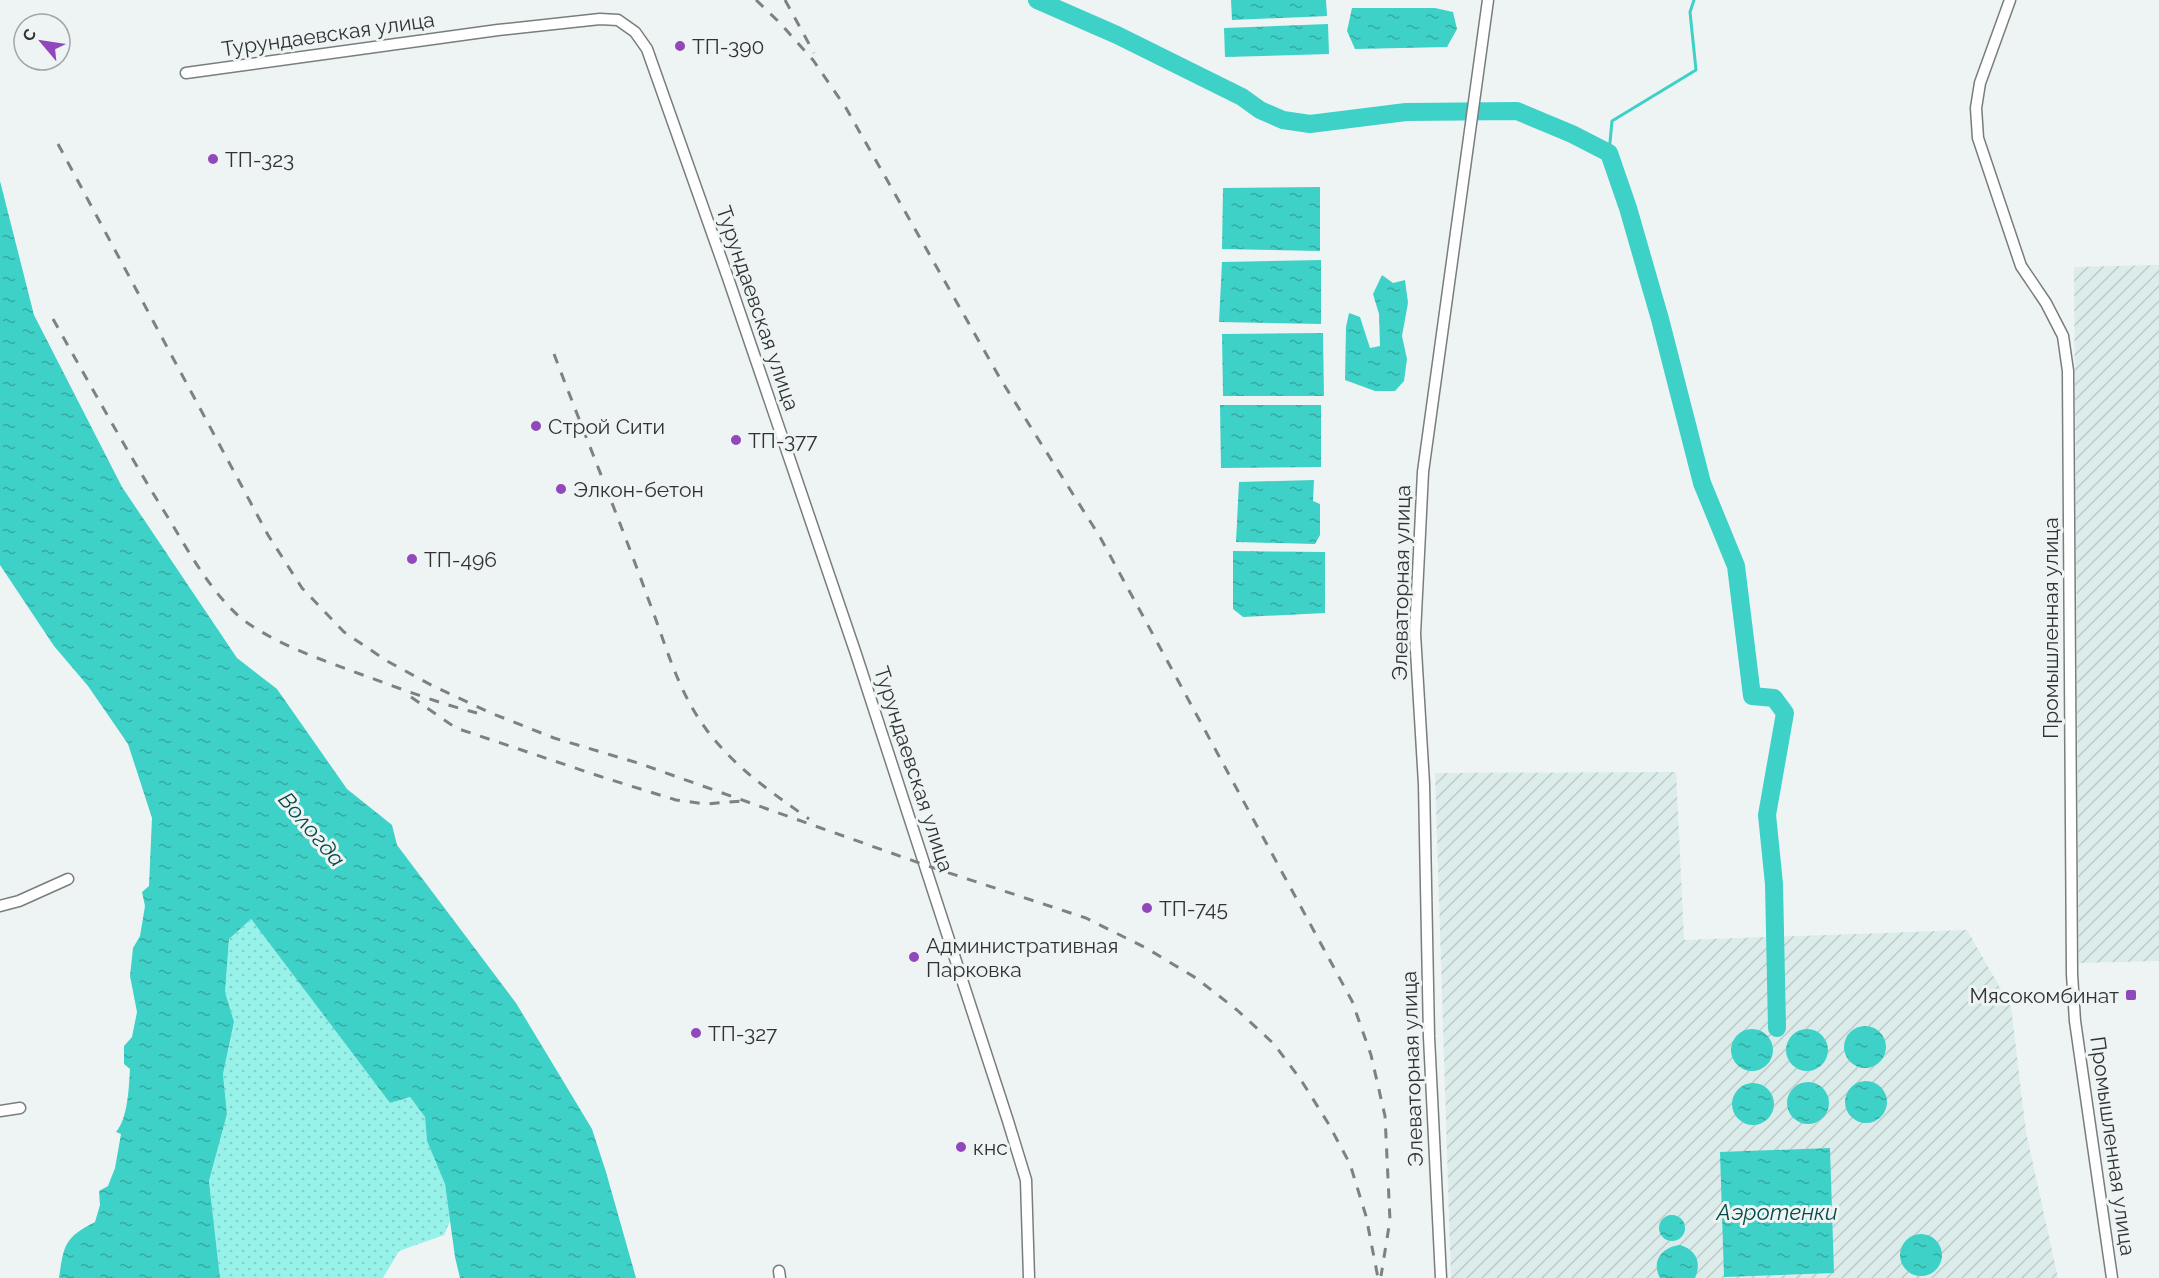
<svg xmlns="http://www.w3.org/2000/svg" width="2159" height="1278" font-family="Raleway,sans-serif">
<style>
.industrial{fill:url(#industrial-furrows)}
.grass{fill:url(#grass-dots)}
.water{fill:url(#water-ripples)}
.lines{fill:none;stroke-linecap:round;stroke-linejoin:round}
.stream{stroke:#3ed1c7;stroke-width:3}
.river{stroke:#3ed1c7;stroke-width:18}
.minor-casing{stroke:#787e7d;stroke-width:13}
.minor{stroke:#fff;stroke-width:10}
.rail{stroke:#7d8180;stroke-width:3;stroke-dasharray:10 10;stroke-linecap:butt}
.poi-dot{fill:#9048bb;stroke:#eef4f3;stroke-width:2}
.labels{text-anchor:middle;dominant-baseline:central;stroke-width:6;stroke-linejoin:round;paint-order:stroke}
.street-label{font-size:21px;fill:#313333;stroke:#eef4f3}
.poi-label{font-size:21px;fill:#313333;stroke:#eef4f3;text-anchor:start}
.water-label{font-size:22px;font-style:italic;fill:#094a46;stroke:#eef4f3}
</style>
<defs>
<pattern id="industrial-furrows" width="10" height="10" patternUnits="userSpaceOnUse" patternTransform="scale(1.5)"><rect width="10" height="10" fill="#dcecea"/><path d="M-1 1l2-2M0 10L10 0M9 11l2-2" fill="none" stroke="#bdcbc9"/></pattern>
<pattern id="grass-dots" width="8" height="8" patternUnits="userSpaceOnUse" patternTransform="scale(1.5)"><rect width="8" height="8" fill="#97f2ea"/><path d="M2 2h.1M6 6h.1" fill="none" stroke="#83d0c9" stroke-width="1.8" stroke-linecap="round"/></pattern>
<pattern id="water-ripples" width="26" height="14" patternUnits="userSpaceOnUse" patternTransform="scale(1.5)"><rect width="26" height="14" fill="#3ed1c7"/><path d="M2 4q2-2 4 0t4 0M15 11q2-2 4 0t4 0" fill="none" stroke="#35aaa2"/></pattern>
</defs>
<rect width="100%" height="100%" fill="#eef4f3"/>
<!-- industrial -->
<path class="industrial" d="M2159,265V961L2079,963L2074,267Z
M1676,772L1684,940L1967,930L2011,1007L2026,1132L2058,1278H1451L1435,773Z"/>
<!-- grass -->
<path class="grass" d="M251,919L390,1103L410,1097L425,1117L427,1141L445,1184L450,1221L444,1235L399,1251L383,1278H220L209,1181L227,1114L223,1074L234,1023L225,992L229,939Z"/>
<!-- water -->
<path class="water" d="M1231,0H1326L1327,16L1232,20Z
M1352,8H1435L1453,12L1457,29L1447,47L1355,49L1347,31Z
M1328,24L1329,54L1225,57L1224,28Z
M0,181L34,315L122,487L237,658L277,689L347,789L392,825L397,845L516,1003L592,1129L606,1172L636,1278H460L455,1257L445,1184L427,1141L425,1117L410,1097L390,1103L251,919L229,939L225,992L234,1022L223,1074L227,1114L209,1181L220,1278H59C64,1245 64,1238 95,1222L100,1205L99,1191L108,1186L115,1168L121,1134L116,1132C128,1119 129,1086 130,1069L124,1064V1046L132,1037L137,1012L130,976L133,948L140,936L145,906L142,892L149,886L152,818L128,744L88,686L54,646L0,565Z
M1320,187V251L1222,249L1223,188Z
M1321,260V324L1219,322L1222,262Z
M1382,275L1393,283L1405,280L1408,303L1402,336L1407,359L1404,381L1395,391H1375L1345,380L1346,327L1349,313L1360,317L1370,348L1380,346L1379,314L1373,294Z
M1323,333L1324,396H1223L1222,334Z
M1220,405H1321V467L1221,468Z
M1314,480L1313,501L1320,504V535L1315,544L1236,542L1239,482Z
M1233,551L1325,552V613L1243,617L1233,609Z
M1844 1047a21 21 0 1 1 42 0a21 21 0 1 1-42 0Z
M1731 1050a21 21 0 1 1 42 0a21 21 0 1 1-42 0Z
M1786 1050a21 21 0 1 1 42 0a21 21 0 1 1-42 0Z
M1845 1102a21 21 0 1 1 42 0a21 21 0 1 1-42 0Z
M1787 1103a21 21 0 1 1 42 0a21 21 0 1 1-42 0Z
M1732 1104a21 21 0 1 1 42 0a21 21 0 1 1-42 0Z
M1830,1148L1834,1273L1724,1277L1720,1152Z
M1659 1228a13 13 0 1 1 26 0a13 13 0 1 1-26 0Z
M1900 1255a21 21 0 1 1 42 0a21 21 0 1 1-42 0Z
M1680,1245C1696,1250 1702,1262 1695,1278H1660C1651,1261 1662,1247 1680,1245Z"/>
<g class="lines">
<!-- stream -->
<path class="stream" d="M1609,153L1612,121L1696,70L1690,12L1694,0"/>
<!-- river -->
<path class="river" d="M1037,0L1117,35L1242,97L1260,110L1283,120L1310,124L1406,112L1517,111L1572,134L1609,153L1628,208L1660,319L1702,483L1736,566L1752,696L1774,698L1785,713L1767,815L1774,884L1777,1028"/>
<!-- minor casing -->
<g class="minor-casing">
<path id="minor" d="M2010,0L1980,83L1976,108L1978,138L2021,266L2046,303L2063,336L2068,371L2072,974L2075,1021L2112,1278
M186,73L498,30L600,19L618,20L635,32L647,49L728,278L856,654L1008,1121L1026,1180L1029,1278
M0,906L19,901L68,879
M0,1111L20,1108
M779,1271L780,1278
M1441,1278L1429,1037L1424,784L1415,634L1423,472L1488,0"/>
</g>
<!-- minor -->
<use href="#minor" class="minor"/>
<!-- rail -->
<path class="rail" d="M756,0L779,22L813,60L846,108L1001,380L1100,537L1352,1001L1371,1055L1385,1116L1390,1220L1381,1276
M785,0L814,53
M58,144L268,535L302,588L344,632L387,661L433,686L491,713L554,738L638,763L925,865L1086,918L1146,948L1196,978L1237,1010L1274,1044L1301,1080L1328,1123L1350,1164L1366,1216L1378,1278
M53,319C92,388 130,457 172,524C191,556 218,603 249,624C280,645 317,658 352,671C393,686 434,702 477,713
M554,354C585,436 619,518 649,601C666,645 677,690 706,729C734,767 771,792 809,819
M411,697L456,728L605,778L676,800L706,804L741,801"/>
</g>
<!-- markers -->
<g class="poi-dot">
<circle cx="680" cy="46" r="6"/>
<circle cx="213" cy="159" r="6"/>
<circle cx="536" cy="426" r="6"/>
<circle cx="736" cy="440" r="6"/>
<circle cx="561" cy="489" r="6"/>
<circle cx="412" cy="559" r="6"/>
<circle cx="1147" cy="908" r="6"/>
<circle cx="914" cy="957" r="6"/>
<rect x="2125" y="989" width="12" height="12" rx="3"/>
<circle cx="696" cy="1033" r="6"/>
<circle cx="961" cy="1147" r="6"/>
</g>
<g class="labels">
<!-- street labels -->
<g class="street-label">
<text transform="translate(328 34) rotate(-8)">Турундаевская улица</text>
<text transform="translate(758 308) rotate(71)">Турундаевская улица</text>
<text transform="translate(1401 583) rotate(-89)">Элеваторная улица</text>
<text transform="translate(2050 628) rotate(-90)">Промышленная улица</text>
<text transform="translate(914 769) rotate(72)">Турундаевская улица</text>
<text transform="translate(1412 1069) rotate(-92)">Элеваторная улица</text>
<text transform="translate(2113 1146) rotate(82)">Промышленная улица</text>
</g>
<!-- poi labels -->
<g class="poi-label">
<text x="692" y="46">ТП-390</text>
<text x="225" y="159">ТП-323</text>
<text x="548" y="426">Строй Сити</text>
<text x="748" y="440">ТП-377</text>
<text x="573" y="489">Элкон-бетон</text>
<text x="424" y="559">ТП-496</text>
<text x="1159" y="908">ТП-745</text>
<text x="926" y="945">Административная<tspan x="926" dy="24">Парковка</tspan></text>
<text x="2119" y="995" text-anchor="end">Мясокомбинат</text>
<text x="708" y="1033">ТП-327</text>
<text x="973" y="1147">кнс</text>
</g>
<!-- water labels -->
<g class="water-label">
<text transform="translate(312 829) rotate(50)">Вологда</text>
<text x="1777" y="1212">Аэротенки</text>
</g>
</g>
<!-- north arrow -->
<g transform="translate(42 42) rotate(299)"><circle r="28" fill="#eef4f3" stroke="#a2a7a6" stroke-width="1.5"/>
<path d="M0-4.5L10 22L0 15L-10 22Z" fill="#9048bb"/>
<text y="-9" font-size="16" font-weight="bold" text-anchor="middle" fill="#313333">С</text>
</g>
</svg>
